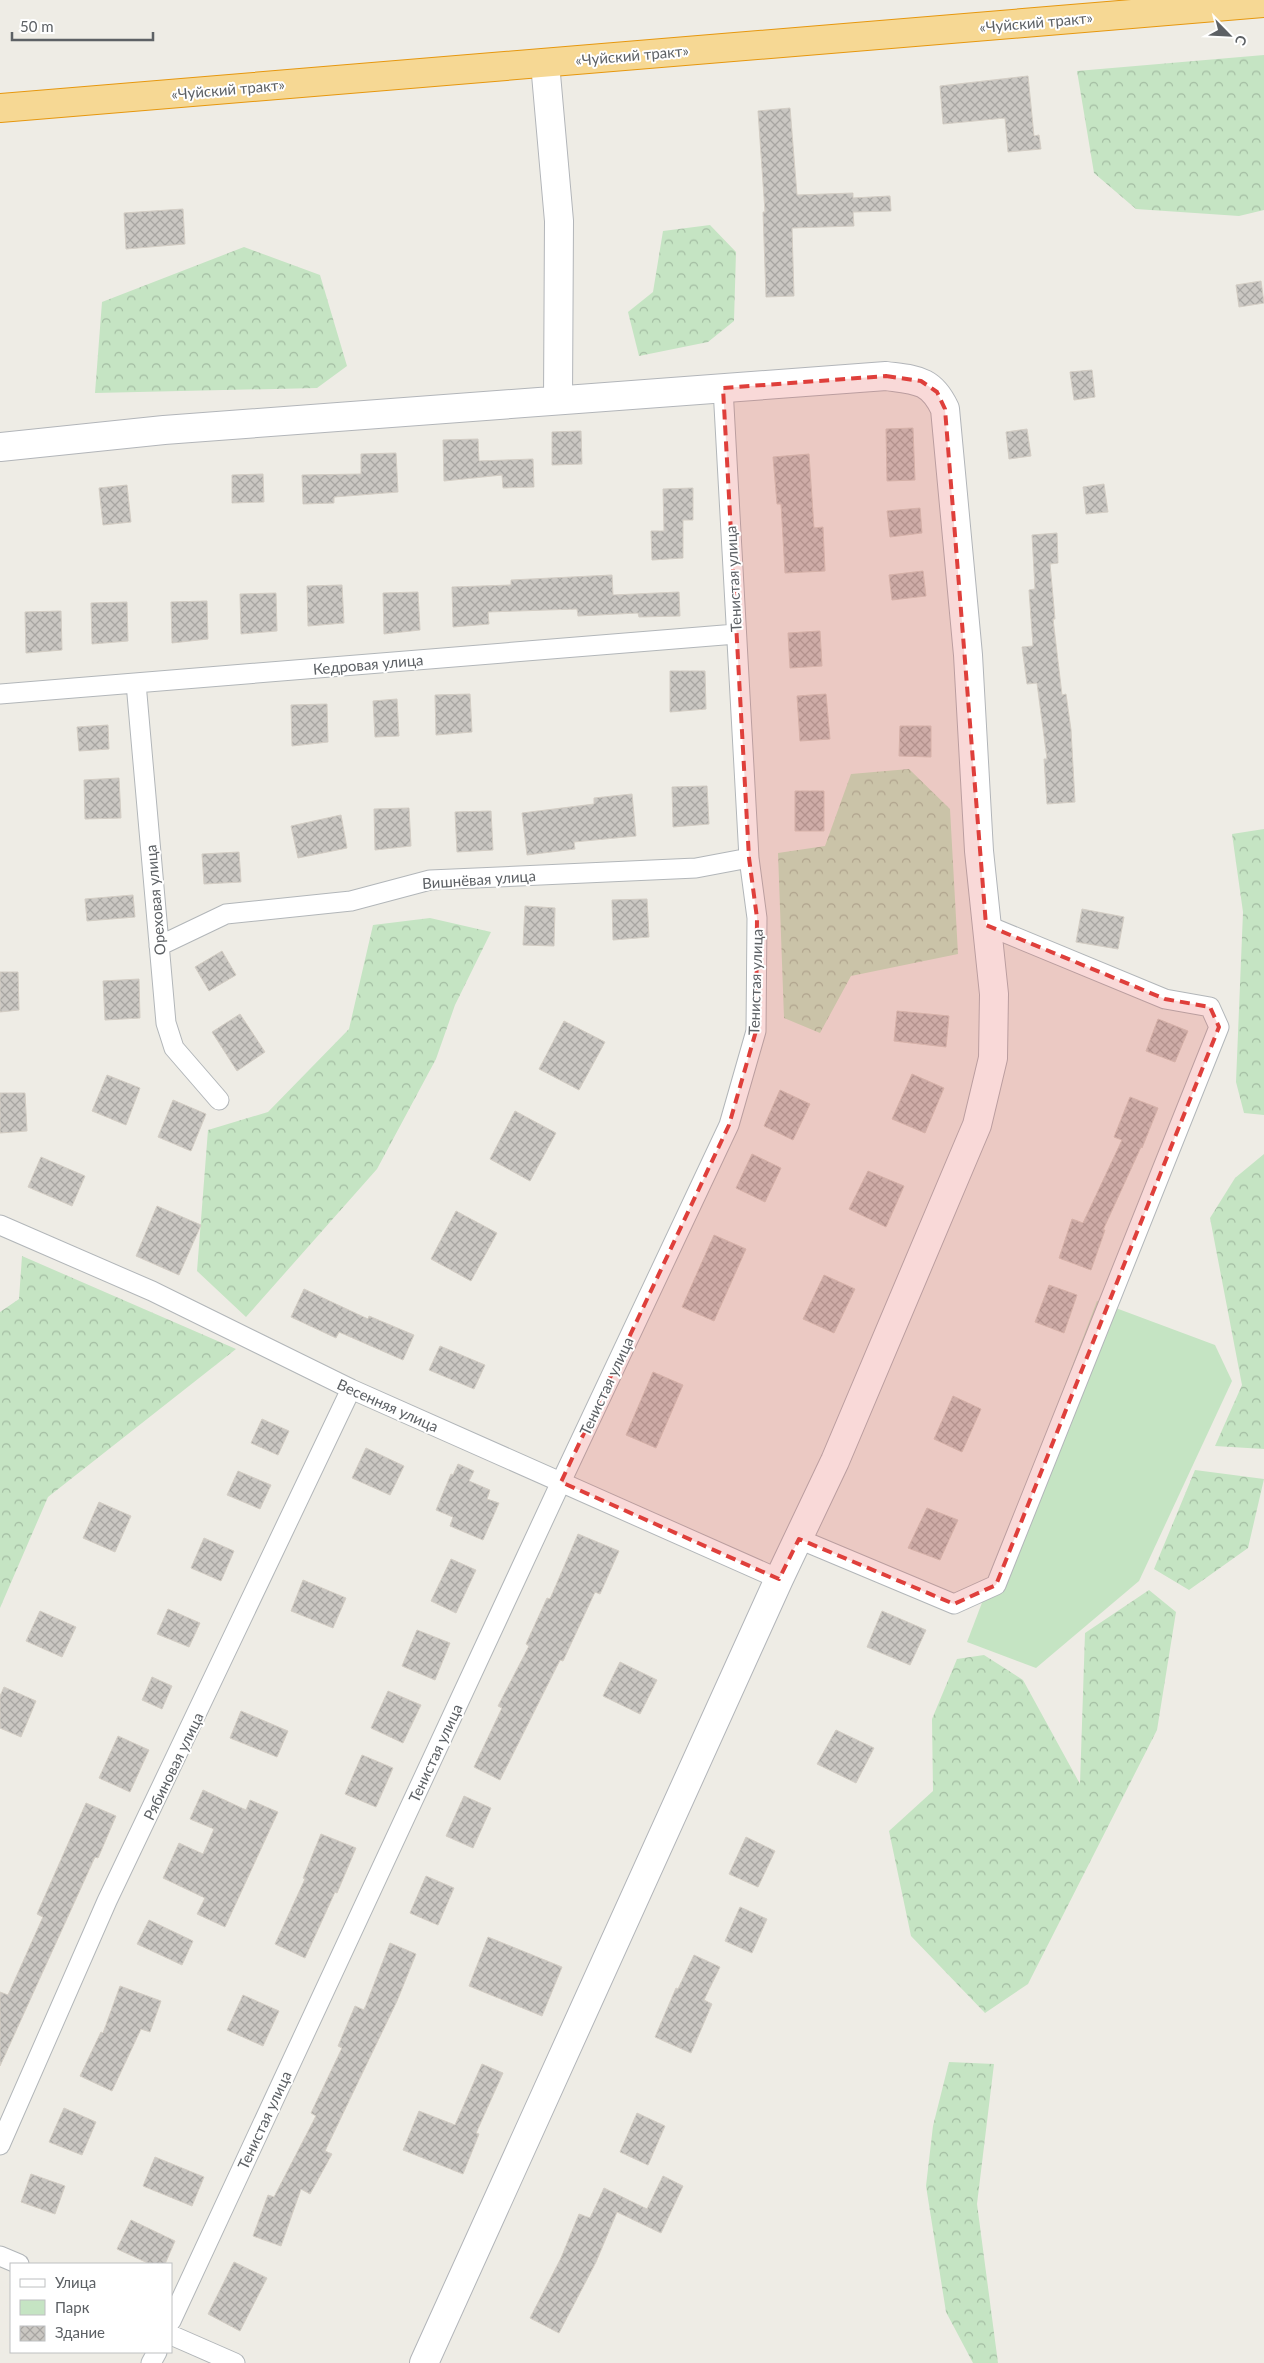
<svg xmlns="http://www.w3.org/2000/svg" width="1264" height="2363" font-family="Lato,sans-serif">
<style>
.green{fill:#c5e4c3}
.forest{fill:url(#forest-crowns)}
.building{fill:url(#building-cross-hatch);stroke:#d3cdc4}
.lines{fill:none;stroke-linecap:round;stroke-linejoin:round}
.street-casing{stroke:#b2b6b9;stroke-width:21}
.secondary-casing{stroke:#b2b5b9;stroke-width:30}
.highway-casing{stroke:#e6970e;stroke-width:30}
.street{stroke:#fff;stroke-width:19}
.secondary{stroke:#fff;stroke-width:28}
.highway{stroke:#f6d894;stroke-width:28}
.marked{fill:#df3f3b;fill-opacity:0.2;stroke:#df3f3b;stroke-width:4;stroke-dasharray:10 6;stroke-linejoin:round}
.labels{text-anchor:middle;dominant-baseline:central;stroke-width:4;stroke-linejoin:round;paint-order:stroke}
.street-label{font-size:15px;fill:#5d6165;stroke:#fff}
</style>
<defs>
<pattern id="forest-crowns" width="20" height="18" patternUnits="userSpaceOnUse" patternTransform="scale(1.25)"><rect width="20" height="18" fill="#c5e4c3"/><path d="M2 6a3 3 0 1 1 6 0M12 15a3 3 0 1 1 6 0" fill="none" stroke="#a3bca2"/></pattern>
<pattern id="building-cross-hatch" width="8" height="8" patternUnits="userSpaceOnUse" patternTransform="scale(1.25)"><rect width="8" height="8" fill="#cac7c2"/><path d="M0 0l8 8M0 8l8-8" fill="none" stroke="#a7a5a1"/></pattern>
</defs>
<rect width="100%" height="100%" fill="#eeece5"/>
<!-- green -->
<path class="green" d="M1097,1301L1215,1345L1232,1381L1139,1581L1036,1668L967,1642Z"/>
<!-- forest -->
<path class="forest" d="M1264,55V210L1239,216L1136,209L1094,173L1077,71Z
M710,225L736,252L734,321L708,342L639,356L628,312L653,292L663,231Z
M244,247L320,275L347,366L317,388L95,393L102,302Z
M909,769L950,809L958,954L851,976L820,1033L784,1018L778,853L825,846L851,774Z
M1264,829V1115L1244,1113L1236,1082L1243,912L1232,834Z
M430,918L491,932L455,1005L436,1059L377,1169L246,1317L197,1271L208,1130L268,1112L349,1029L373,925Z
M1264,1154V1449L1215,1446L1242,1385L1210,1218L1235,1178Z
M22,1256L236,1349L48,1497L0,1608V1312L19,1299Z
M1195,1470L1264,1479L1248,1548L1189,1590L1154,1569Z
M1149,1590L1176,1612L1157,1730L1028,1984L985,2013L911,1936L889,1831L933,1791L932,1719L957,1659L984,1655L1023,1680L1080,1784L1085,1633Z
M949,2062L994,2064L977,2204L998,2363H973L946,2312L926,2186L933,2126Z"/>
<!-- building -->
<path class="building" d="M1028,76L1034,136L1039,135L1041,149L1008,152L1005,118L943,124L940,86Z
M790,108L797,195L853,193V198L890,196L891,211L853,212L854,226L792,228L794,296L766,297L763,212H765L758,111Z
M183,209L185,244L126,249L124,213Z
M1261,281L1264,303L1239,307L1236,285Z
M1092,370L1095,397L1074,400L1070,372Z
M913,428L915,480L887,481L886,429Z
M1027,429L1031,456L1009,459L1006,432Z
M581,431L582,464L552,465V432Z
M478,439L479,461L533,459L534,487L503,488L502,475L444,481L443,440Z
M396,453L398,492L334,497V503L303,504L302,475L361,474V454Z
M809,454L814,528L823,527L825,571L785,573L781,504H777L773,457Z
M263,474L264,502L232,503V475Z
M1104,484L1108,512L1086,514L1083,487Z
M127,485L131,522L103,525L99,488Z
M693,488V520H683V558L652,560L651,531H664L663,489Z
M920,508L922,533L890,537L887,511Z
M1057,533L1058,563L1050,564L1055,619H1053L1062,695L1066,694L1071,730L1075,802L1047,804L1044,759H1047L1037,683L1027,684L1022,647L1033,646L1029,590L1035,589L1032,535Z
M923,571L926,596L892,600L889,575Z
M612,575L613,595L679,592L680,616L639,617L638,613L578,616L577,609L488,612L489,624L453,627L452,587L511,585V580Z
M342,585L344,623L308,626L307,586Z
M418,592L420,630L384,634L383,593Z
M276,593L277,631L241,634L240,594Z
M207,601L208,639L172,643L171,602Z
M127,602L128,641L92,644L91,603Z
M61,611L62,650L26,653L25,612Z
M820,631L822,666L790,668L788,633Z
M670,671H705L706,709L670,712Z
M470,694L472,732L436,735L435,695Z
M826,694L830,739L800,741L797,696Z
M397,699L399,736L375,737L373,701Z
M327,704L328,742L292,746L291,705Z
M108,725L109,749L79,751L77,727Z
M900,726H931V757L899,756Z
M119,778L121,818L85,819L84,780Z
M707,786L709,824L673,827L672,787Z
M795,791H824V831H795Z
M632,794L636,836L574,842L575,849L527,855L522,813L594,804V798Z
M409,808L411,846L375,850L374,809Z
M491,811L493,850L457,852L455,812Z
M341,815L347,848L298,858L291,826Z
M239,852L241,882L204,884L202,854Z
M133,895L135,917L87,921L85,899Z
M647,899L649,937L613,940L612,900Z
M525,906L555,908L554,946L523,945Z
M1082,909L1124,917L1118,949L1076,942Z
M222,951L236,975L209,991L195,967Z
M0,972H18L19,1010L0,1012Z
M139,979L140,1018L105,1020L103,981Z
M897,1011L949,1016L946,1047L894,1041Z
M240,1014L265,1052L237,1071L212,1032Z
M1158,1019L1188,1031L1175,1062L1146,1051Z
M564,1021L605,1042L579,1090L539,1069Z
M912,1074L944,1088L925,1133L892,1119Z
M107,1075L140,1088L126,1125L92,1111Z
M780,1090L810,1104L793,1140L764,1126Z
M0,1093H25L27,1131L0,1133Z
M1130,1097L1158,1108L1142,1148L1141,1147L1103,1230H1105L1091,1270L1059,1258L1072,1219L1083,1223L1122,1140L1114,1137Z
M173,1100L206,1114L191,1151L158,1137Z
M515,1111L556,1133L530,1181L490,1159Z
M752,1154L781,1168L765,1202L736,1188Z
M41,1157L85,1176L72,1206L28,1187Z
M868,1171L904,1186L886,1227L849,1209Z
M157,1206L201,1225L179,1275L136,1256Z
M456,1211L497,1233L471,1281L431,1259Z
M714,1235L746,1249L714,1321L682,1307Z
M824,1275L855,1289L834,1333L803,1319Z
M1049,1285L1077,1295L1064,1333L1035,1322Z
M304,1289L368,1319L369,1316L414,1335L403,1360L339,1332L336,1338L291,1317Z
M440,1346L485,1365L474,1389L429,1370Z
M653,1372L683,1385L656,1448L626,1435Z
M953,1396L981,1409L962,1452L934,1439Z
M262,1419L289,1431L278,1455L251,1443Z
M366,1448L404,1466L390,1495L352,1478Z
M458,1464L474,1471L469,1481L490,1490L487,1499L499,1503L483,1540L450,1526L453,1517L436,1510L451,1474L453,1475Z
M238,1471L271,1485L260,1509L227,1495Z
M99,1502L131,1516L115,1552L83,1538Z
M927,1508L958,1520L940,1560L908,1548Z
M578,1534L619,1551L600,1594L595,1592L563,1661L560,1660L500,1780L474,1767L502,1708L498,1706L529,1646L526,1644L547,1598L550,1599Z
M204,1538L234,1551L221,1581L191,1568Z
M451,1559L476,1570L456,1613L431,1601Z
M303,1580L346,1598L333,1628L291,1611Z
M168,1609L200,1623L189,1647L157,1634Z
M40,1611L76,1627L62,1657L26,1641Z
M882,1611L926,1630L910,1665L867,1647Z
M417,1630L450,1643L435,1680L402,1666Z
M620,1662L657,1680L640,1714L603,1696Z
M152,1677L172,1686L162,1709L142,1700Z
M4,1687L36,1701L21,1737L0,1728V1696Z
M388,1691L421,1705L403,1743L371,1728Z
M241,1711L288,1731L277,1757L230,1738Z
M836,1730L874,1748L856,1783L817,1764Z
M118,1736L149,1750L130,1792L99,1778Z
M362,1755L393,1768L376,1807L345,1794Z
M203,1790L246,1810L250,1800L278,1812L225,1927L197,1914L205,1898L163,1878L179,1843L203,1854L214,1829L190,1819Z
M464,1796L491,1808L473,1848L446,1836Z
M86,1803L116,1816L98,1858L95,1857L0,2066V1992L8,1995L43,1917L37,1914Z
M321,1834L356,1848L337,1893L335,1892L305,1958L275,1944L305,1879L303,1878Z
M746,1837L775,1851L758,1887L729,1874Z
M426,1876L454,1888L438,1925L410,1913Z
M740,1907L767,1919L752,1953L725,1941Z
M149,1920L193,1941L182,1965L137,1944Z
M488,1937L562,1967L542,2016L469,1986Z
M390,1943L416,1954L397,2001L325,2151L332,2154L310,2194L301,2189L281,2246L253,2236L268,2195L274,2197L316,2116L311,2113L342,2048L338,2046L355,2006L364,2010Z
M694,1955L720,1967L704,2000L712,2004L691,2053L655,2037L676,1988L678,1989Z
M120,1986L161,2001L150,2032L141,2029L112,2091L80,2076L101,2032L103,2033Z
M243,1995L279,2011L263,2046L227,2030Z
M482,2064L503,2073L476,2133L479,2134L463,2174L403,2150L419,2111L455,2125Z
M64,2108L96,2122L82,2155L49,2142Z
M637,2113L665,2126L648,2165L620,2152Z
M155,2157L204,2177L192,2206L143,2186Z
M31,2174L65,2186L55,2214L21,2202Z
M663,2176L683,2186L661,2233L617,2212L596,2262L559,2333L530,2318L561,2258L579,2214L590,2218L604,2188L647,2209Z
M131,2220L175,2241L165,2264H150L117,2249Z
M234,2262L267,2278L240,2331L208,2314Z"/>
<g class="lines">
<!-- street casing -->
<g class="street-casing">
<path id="street" d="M136,683L166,1023L174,1048L219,1100
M0,694L736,634
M159,946L226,914L351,901L430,880L696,868L749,858
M0,1225L152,1291L351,1389L779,1579
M799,1539L954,1604L996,1585L1219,1027L1210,1007L1165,999L986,925
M0,2145L107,1901L351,1389
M0,2256L19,2264
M171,2321L561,1482L729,1125L756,1031L757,918L749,858L723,388
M171,2335L235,2363
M151,2363L157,2352"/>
</g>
<!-- secondary casing -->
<g class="secondary-casing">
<path id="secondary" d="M545,63L559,221L558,400
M0,447L164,430L886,376C916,380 931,379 945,409L968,655L979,851L994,994L993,1058L977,1125L835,1461L779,1579L424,2363"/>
</g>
<!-- highway casing -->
<g class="highway-casing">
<path id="highway" d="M0,108L1264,3"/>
</g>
<!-- street -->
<use href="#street" class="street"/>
<!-- secondary -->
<use href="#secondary" class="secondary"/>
<!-- highway -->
<use href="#highway" class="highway"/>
</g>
<!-- marked area -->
<path class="marked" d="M886,376L921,381L937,392L945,409L986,925L1165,999L1210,1007L1219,1027L996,1585L954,1604L799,1539L779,1579L561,1482L729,1125L756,1031L757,918L749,858L723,388Z"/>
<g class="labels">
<!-- street labels -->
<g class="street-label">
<text transform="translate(1036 22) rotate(-5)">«Чуйский тракт»</text>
<text transform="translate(632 55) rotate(-5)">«Чуйский тракт»</text>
<text transform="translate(228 89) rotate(-5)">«Чуйский тракт»</text>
<text transform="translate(733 579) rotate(-93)">Тенистая улица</text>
<text transform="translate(368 664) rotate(-5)">Кедровая улица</text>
<text transform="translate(479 879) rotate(-4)">Вишнёвая улица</text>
<text transform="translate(155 900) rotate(-95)">Ореховая улица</text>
<text transform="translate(755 982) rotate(-88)">Тенистая улица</text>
<text transform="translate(606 1386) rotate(-65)">Тенистая улица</text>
<text transform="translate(388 1405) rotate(24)">Весенняя улица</text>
<text transform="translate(435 1753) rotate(-65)">Тенистая улица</text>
<text transform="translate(173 1766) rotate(-64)">Рябиновая улица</text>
<text transform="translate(264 2120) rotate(-65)">Тенистая улица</text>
</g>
</g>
<!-- legend -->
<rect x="10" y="2263" width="162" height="90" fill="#ffffff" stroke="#bec0c1"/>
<rect x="20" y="2279" width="25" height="8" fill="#ffffff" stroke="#bec0c1"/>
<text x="55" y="2288" font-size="15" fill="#5d6165">Улица</text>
<rect x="20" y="2300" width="25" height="15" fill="#c5e4c3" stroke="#bec0c1"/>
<text x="55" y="2313" font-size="15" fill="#5d6165">Парк</text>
<rect x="20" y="2326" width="25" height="15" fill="url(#building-cross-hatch)" stroke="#bec0c1"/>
<text x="55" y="2338" font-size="15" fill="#5d6165">Здание</text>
<!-- north arrow -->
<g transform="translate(1229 35) rotate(114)" stroke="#ffffff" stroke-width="4" paint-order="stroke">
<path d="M0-4L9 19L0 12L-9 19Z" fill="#5d6165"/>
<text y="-8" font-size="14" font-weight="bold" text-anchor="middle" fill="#5d6165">С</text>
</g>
<!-- scale -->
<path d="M12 32v8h141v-8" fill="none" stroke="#5d6165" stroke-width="2.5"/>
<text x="20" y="32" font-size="15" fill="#5d6165" stroke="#ffffff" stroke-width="4" paint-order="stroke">50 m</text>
</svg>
